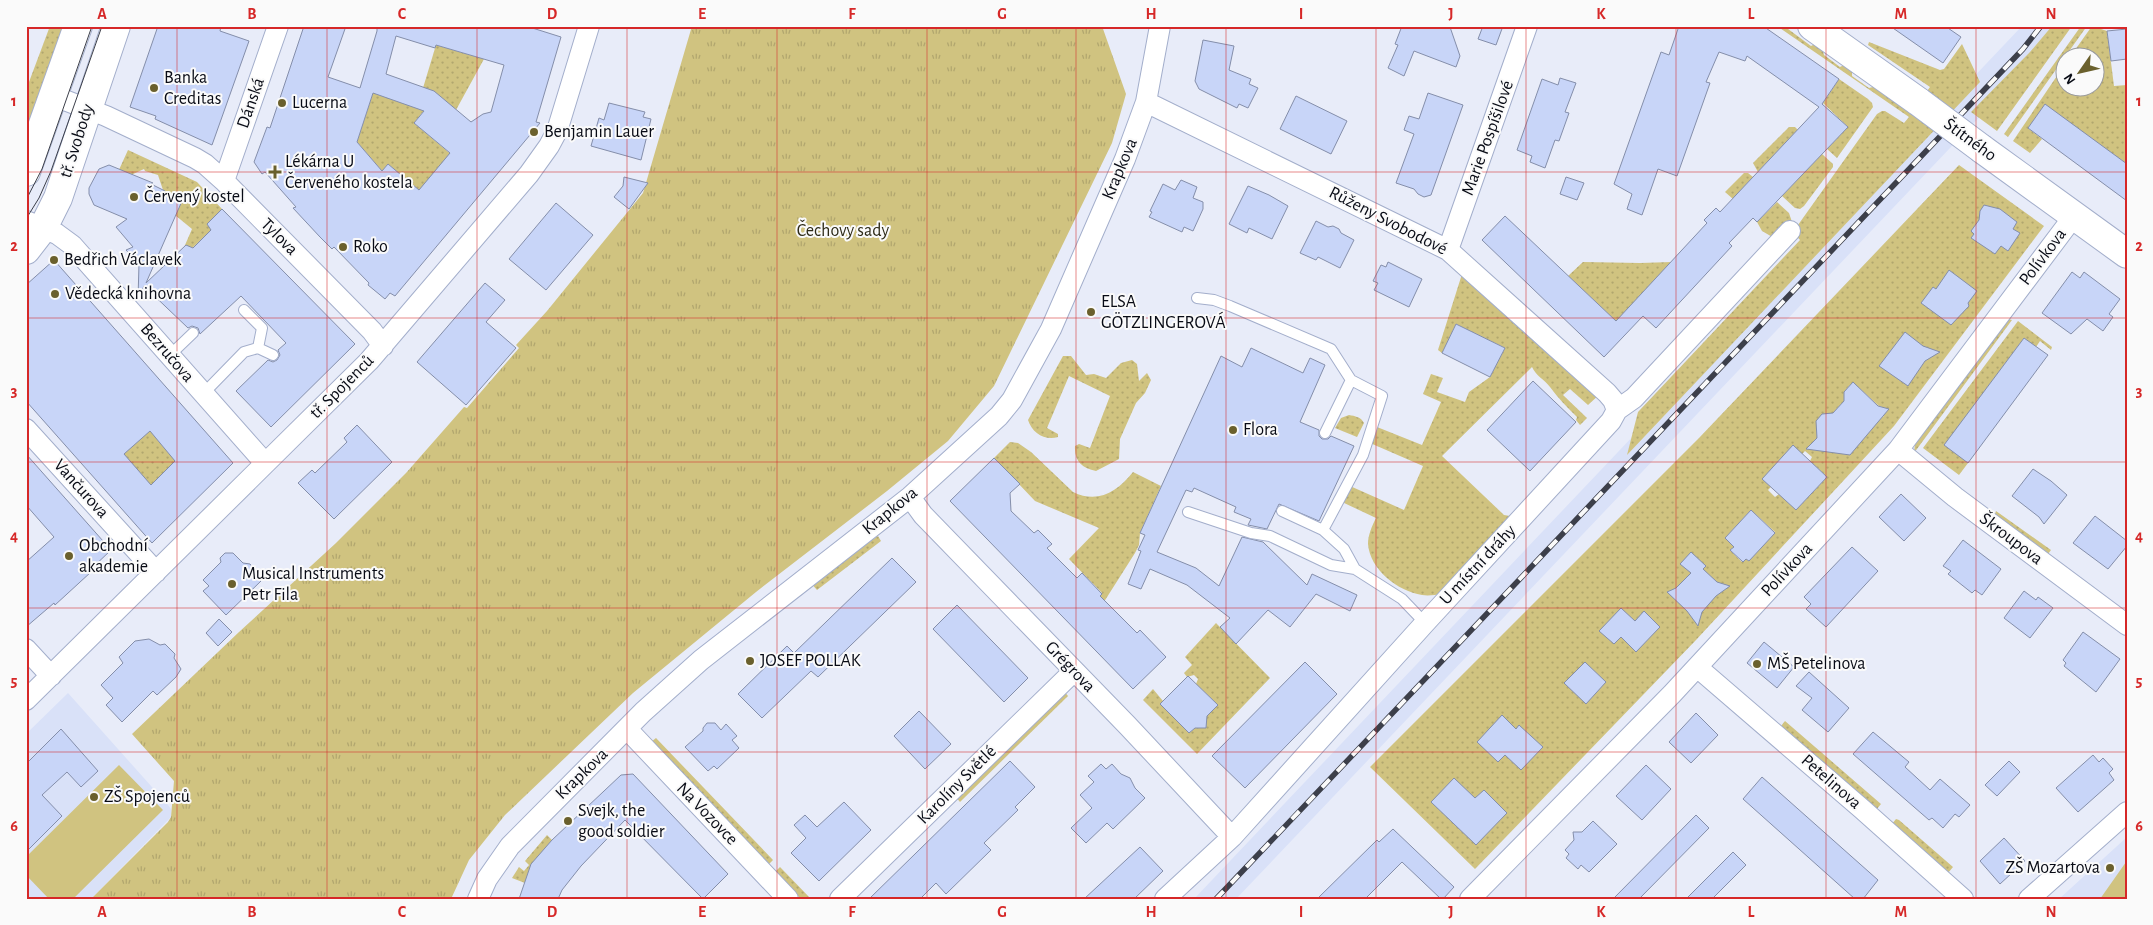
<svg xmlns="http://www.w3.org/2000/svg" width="2153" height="925" font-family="'Alegreya Sans',sans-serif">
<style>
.built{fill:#d9e1f8}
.grass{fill:url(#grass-dots);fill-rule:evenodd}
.park{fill:url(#park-tufts)}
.pitch{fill:#d0c380}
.building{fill:#c8d5f8;stroke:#848eaa;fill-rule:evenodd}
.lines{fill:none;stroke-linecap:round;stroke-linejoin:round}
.lane-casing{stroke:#a3aecb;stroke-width:12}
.street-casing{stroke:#a3aecb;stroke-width:22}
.secondary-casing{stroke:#a3aecb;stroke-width:30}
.lane{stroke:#fff;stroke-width:10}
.street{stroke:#fff;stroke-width:20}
.secondary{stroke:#fff;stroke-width:28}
.tram{stroke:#3c3f4a;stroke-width:1}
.rail-casing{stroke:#3c3f4a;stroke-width:5.5}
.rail{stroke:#fafafa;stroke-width:4;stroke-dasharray:11;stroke-linecap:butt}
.secondary-bridge-casing{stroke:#a3aecb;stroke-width:30;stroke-linecap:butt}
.secondary-bridge{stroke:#fff;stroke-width:28}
.grid{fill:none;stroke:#d62828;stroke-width:1;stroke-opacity:0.55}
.poi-dot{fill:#6a602d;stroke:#fafafa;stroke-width:2}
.labels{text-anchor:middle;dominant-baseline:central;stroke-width:4;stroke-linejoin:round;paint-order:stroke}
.poi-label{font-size:18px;fill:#080b15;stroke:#fafafa;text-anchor:start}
.street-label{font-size:18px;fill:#080b15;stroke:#fafafa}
.park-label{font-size:18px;fill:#2d2a17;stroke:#fafafa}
.neatline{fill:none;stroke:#d62828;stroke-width:2}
.grid-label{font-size:16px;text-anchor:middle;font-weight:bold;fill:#d62828}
</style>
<defs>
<pattern id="grass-dots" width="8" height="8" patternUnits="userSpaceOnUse" patternTransform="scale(1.25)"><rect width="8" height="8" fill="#d0c380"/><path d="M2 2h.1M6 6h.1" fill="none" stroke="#b1a66e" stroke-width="1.8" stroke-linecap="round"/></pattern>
<pattern id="park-tufts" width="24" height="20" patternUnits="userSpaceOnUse" patternTransform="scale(1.25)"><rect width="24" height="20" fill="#d0c380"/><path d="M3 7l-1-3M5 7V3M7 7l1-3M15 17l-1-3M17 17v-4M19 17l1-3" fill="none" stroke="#b1a66e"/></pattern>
</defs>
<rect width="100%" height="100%" fill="#e8ecf9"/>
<!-- built -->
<path class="built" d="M2022,26H2060L1989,107L1236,899H1194Z
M68,693L168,805L171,809V817L91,899H26V734Z
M2127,837V899H2059Z"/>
<!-- grass -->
<path class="grass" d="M50,26H66L26,140V90Z
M1777,26H1784L1811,46L1815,44L1822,47L1824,55L1840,67L1844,65L1852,71V76L1869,88L1877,86L1912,112L1930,87L1868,45L1869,42L1940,70L1944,69L1962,44L1980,82L1627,455L1638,412L1800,240L1793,232L1877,114L1882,111H1885L1904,123L1909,117Z
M2052,26H2072L1997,131L1971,112L2030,52Z
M2081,26H2087L2008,137L2004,134Z
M2092,26L2107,31L2114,86L2127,85V164L2045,105L2028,128L2042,139L2030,153L2013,141L2065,64L2066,88H2096V58L2070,57Z
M436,45L484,59L456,110L437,94L414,123L453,156C439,167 430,177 422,193L388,164L382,171L357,142L373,93L423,88Z
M1839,79L1868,99L1872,103L1873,107L1837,158L1827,149L1848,127L1823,103Z
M1789,127H1795L1798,130L1758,172L1753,163Z
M128,150L197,182L222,209L207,224L211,230L187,253L182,252L192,229L175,215L181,201L164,193L158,175L145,171L144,169L131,175L118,172Z
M1822,154L1833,164V167L1804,206L1800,209L1795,208L1782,196Z
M1959,165L2044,226L1894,426L1696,640L1475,869L1370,767L1699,438ZM1850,385L1858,387L1879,406L1882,407L1884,416L1881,418L1830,416L1846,399L1844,392ZM1805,451L1812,457L1810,461L1827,477L1796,510L1779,494L1775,497L1768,490ZM1751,510L1775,532L1749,561L1746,559L1742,562L1730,550L1734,547L1725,538Z
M1744,173H1748L1753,177L1733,199L1725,192Z
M1777,202L1789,213L1792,222L1774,238L1762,231L1757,222Z
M1583,262L1640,263L1672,262L1619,324L1568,276Z
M1462,274L1600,394L1588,405L1570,389L1563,395L1587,418L1580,425L1576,420L1577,417C1567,407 1558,398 1550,387C1544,379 1536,376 1532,367L1442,456L1504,515L1510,516L1442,594C1435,595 1428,596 1422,595C1398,591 1370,570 1368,544C1368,535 1372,526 1376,518L1342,502L1350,486L1404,510L1423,466L1370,443L1377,427L1422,445L1441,402L1423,394L1431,374L1443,378L1437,392L1465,402L1469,392L1490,377L1505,348L1456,324L1442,353L1438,350Z
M2008,319L2012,320L1914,453L1915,443Z
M2018,321L2052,347L2051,350L2040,341L2036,347L2024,338L1945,445L1968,463L1959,475L1923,448Z
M26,332L153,428L159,442L170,454H181L159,494L133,470Z
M1063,356H1071L1086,375L1094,374L1106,378L1121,363L1132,360L1137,364L1139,381L1147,373L1151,380L1145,393L1136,403L1120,439L1119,459L1096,471C1082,468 1074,461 1075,446L1079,444L1090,448L1110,396L1069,376L1047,428L1058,434V437C1045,441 1032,433 1028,420Z
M1349,415C1355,416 1361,417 1364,423L1357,437L1335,428L1341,418Z
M1010,442L1018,443L1031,452L1073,492C1098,504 1117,492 1133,472L1161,486L1140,533L1139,545L1135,553L1102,605L1097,599L1102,593L1069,559L1099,528L1035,501L994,458Z
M1996,511L2051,550L2048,554L1995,514Z
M878,536L881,541L817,590L809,581Z
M1216,623L1270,678L1197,754L1143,700L1153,689L1163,701L1161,704L1189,733L1196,727L1201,728L1206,723L1205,717L1218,705L1196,684L1198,679L1194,675L1187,677L1184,673L1192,665L1185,657Z
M1064,691L1068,696L960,802L955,796Z
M1785,721L1881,804L1876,810L1781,726Z
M656,738L773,860L768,865L651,742Z
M1896,819L1899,820L1953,867L1948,873L1892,824Z
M547,835L552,840L525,883L512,878L519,867L524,871L529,865L525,861Z
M780,867L811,899H801L775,872Z"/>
<!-- park -->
<path class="park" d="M692,26H1102L1126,94L1112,143L994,386L948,441L887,491L756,592L633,693L505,815L469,860L451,899H91L168,822L171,817L174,781L132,734L239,632L336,543L406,473L464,407L467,408L519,348L516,345L547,311L643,193Z"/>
<!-- pitch -->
<path class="pitch" d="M119,765L163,810L73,899H49L26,875V857Z
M2126,862L2127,899H2100Z"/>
<!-- building -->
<path class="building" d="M158,26H221L220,31L249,41L212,145L155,119L156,116L130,107Z
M304,26H346L328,77L360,88L377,31V26H526L561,37L536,122L540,123L395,296L390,293L385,299L368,285L369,283L334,247L332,249L320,237L293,208L296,207L265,172L262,174L254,162L267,127L270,128ZM396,36L435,48L436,45L504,65L491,112L483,114L471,122L434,91L386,74ZM373,93L424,111L414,123L450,153L419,190L388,164L382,171L357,142Z
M1402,26L1450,27L1460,56L1456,67L1414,51L1404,76L1388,68L1398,45L1395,44Z
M1483,26H1503L1496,45L1478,39Z
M1679,26H1763L1839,79L1822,104L1848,127L1757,222L1753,218L1729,243L1732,246L1656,328L1643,316L1604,357L1482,240L1505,216L1616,321L1707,223L1704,220L1716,208L1720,212L1819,107L1747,56L1745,61L1719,52L1706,82L1710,83L1677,176L1658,169L1642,215L1627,209L1632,194L1614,184L1661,52L1669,55Z
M1890,26H1945L1961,37L1943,63Z
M2127,29V59L2111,61L2107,31Z
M1203,40L1234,46L1229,70L1251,79L1249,84L1258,88L1248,108L1239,104L1237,108L1199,89L1195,81Z
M1560,78L1576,83L1565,112L1569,113L1559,141L1555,140L1545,168L1530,162L1532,156L1517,150L1542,79L1558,85Z
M1428,93L1463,105L1431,195L1424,197L1418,194L1414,189L1396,183L1414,134L1404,130L1409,116L1419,119Z
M1296,96L1347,121L1331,154L1280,129Z
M609,103L645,112L643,117L651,119L641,160L591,146L599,118L604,120Z
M2045,104L2127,164V201L2028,128Z
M109,165L153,183L151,184L165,191L164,193L182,201L146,283L186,245L193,248L211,230L207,224L222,209L355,344L271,427L236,391L268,360L273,362L277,360L280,355L278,350L286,343L241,296L200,334L198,328L192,326L188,328L144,286L138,299L139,264L126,250L133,247L116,227L127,219L94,205L89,194V188L99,169Z
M624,177L648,183L629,209L614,197L623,186Z
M1566,177L1584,183L1577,200L1560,194Z
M1181,180L1197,187L1193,198L1203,202V209L1193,231L1184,227L1182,232L1149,217L1152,212L1150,211L1163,184L1175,190Z
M1248,186L1269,195L1288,206L1272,239L1249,228L1247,233L1229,224Z
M556,203L593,235L546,290L509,259Z
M1984,205L2000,209L2017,222L2013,229L2020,233L2008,251L2001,246L1995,254L1971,238L1974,234L1971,231L1979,220L1980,211Z
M1316,221L1328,227L1333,226L1339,229L1341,233L1354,240L1340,268L1318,257L1316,260L1300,253Z
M54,260L233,463L152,543L26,401V285ZM150,431L175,461L151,485L124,454Z
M1388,262L1422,279L1409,307L1374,290L1378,283L1373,281L1381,265L1386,267Z
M1949,270L1977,291L1968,303L1969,306L1951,325L1921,303L1933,287L1936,289Z
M2072,272L2080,278L2084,272L2120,299L2109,314L2113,317L2103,331L2087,319L2071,334L2042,313Z
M485,283L505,300L486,322L516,348L466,405L417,362Z
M1456,324L1505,348L1490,377L1442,353Z
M1905,332L1923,346L1940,352L1925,361L1908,386L1879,366Z
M2024,338L2048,355L1968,463L1944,445Z
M1251,348L1303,373L1310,358L1325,365L1300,422L1319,430V436L1322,439H1328L1331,436L1354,446L1319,521L1279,504L1267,529L1253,526L1248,525L1251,519L1234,512L1236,507L1194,488L1192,492L1186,490L1157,552L1196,568L1219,586L1242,537L1263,542L1307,585L1312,574L1357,595L1350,611L1316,594L1290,627L1268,610L1236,644L1220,627L1230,618L1187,585L1150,569L1141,589L1128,584L1141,551L1138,550L1145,535L1140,533L1221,356L1242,367Z
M1533,381L1576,422L1530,471L1487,430Z
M1853,382L1878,406L1889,409L1850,455L1806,449L1817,438L1816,421L1822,414L1833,413L1844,401V392Z
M357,425L392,462L334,519L298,483L312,470L315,473L347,442L344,438Z
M1793,445L1827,477L1796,510L1762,479Z
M26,454L111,550L90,570L91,572L55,605L54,603L26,627V562L54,537L26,505Z
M994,458L1020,484L1010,493L1011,511L1034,533L1038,530L1052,544L1047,548L1077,578L1082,573L1102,594L1100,596L1137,633L1140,630L1166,657L1133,689L950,501Z
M2033,469L2051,481L2067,495L2044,524L2039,517L2012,496Z
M1901,494L1926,518L1904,541L1879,517Z
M1751,510L1775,533L1749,561L1746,559L1743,562L1730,550L1734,547L1725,538Z
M2095,516L2127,541V546L2108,569L2073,543Z
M1963,540L2001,569L1982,595L1975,590L1972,593L1948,574L1951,571L1943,566Z
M1852,547L1878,571L1826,627L1806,609L1811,604L1804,597Z
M1691,552L1706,566L1703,569L1717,582L1730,586L1716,596L1702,612L1698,626L1687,611L1667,592L1676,588L1691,573L1680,564Z
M225,553H233L243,563L250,564L254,569V574L261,581L226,615L203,591L209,586L203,580L221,562L220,558Z
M892,558L916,582L818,677L811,671L762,718L738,694L787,646L794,653Z
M2024,591L2036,600L2038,597L2053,608L2030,638L2004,618Z
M957,605L1028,678L1004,702L933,629Z
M1621,608L1635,621L1644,611L1660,627L1636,652L1621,637L1614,644L1599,631Z
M219,619L232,632L218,646L206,633Z
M2083,632L2120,659L2096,692L2064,666L2066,663L2063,660Z
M149,639L160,645L165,644L175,654L174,658L181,669L176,677L157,695L153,691L122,722L106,705L113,698L101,685L123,663L119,657L135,641Z
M1764,642L1794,667L1777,688L1747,663Z
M1305,662L1337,694L1245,788L1212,756Z
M1585,662L1606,682L1586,704L1564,683Z
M1809,672L1849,708L1828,732L1802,710L1812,698L1796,686Z
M1188,676L1218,705L1207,716L1206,728H1195L1189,733L1160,704Z
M919,711L951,744L925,769L894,736Z
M1696,713L1718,735L1691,763L1669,742Z
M1502,715L1516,729L1519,725L1543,747L1521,770L1505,755L1498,762L1477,742Z
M707,723H715L721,730L726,724L737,736L732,740L739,748L717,769L714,766L708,771L685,747L703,731V728Z
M61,729L98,771L81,787L67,772L42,795L62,816L26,852V764Z
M1873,732L1909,762L1905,767L1930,790L1940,779L1970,805L1959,817L1955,814L1943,828L1932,818L1929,820L1853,754Z
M2093,755L2099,762L2103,758L2113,769L2109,773L2114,780L2078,812L2056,788Z
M1010,761L1035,787L1015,807L1018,810L984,843L991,850L946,894L936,883L920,899H869Z
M2009,761L2020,772L1997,796L1985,785Z
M1101,764L1106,769L1112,764L1121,774L1130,778L1135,788L1145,798L1113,829L1107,823L1086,843L1071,828L1092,808L1080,795L1094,782L1088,776Z
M1646,765L1671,789L1642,820L1616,796Z
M633,774L728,874L703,899L625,820L581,866L562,890L558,899H519L531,864L552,840L621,775Z
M1762,777L1878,880L1863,899H1855L1743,799Z
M1454,778L1475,798L1484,790L1507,813L1476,845L1431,802Z
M844,802L871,830L819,881L791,853L806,838L794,825L805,815L817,827Z
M1696,815L1709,828L1639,899H1613Z
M1593,821L1617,844L1589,872L1581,865L1578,869L1566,858L1569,854L1565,850L1574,840L1573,832H1582Z
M1393,829L1454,887L1443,899H1441L1402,862L1365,899H1317L1377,840L1379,842Z
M2004,838L2025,861L2000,884L1980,861Z
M1140,847L1163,871L1134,899H1084Z
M1733,852L1746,865L1712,899H1686Z"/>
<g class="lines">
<!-- lane casing -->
<g class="lane-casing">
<path id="lane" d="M1197,298L1214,300L1230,306L1331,349L1351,380
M244,310L262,328L258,348
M169,356L193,333
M203,394L244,352L258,348L273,355
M1282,511L1323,530L1344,549L1355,569L1402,599L1425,623
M1188,512L1251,533L1270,536L1331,565L1355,569
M1323,530L1363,455L1382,396L1351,380L1325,433"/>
</g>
<!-- street casing -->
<g class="street-casing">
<path id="street" d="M54,96L106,116L195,158L205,164L224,181L372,331L383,346
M1146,102L1448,250L1607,393L1613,400L1617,410
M224,181L278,26
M26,221L57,234L72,245L265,463
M1448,250L1527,26
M26,429L156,572
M1898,450L1955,497L2127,625
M910,497L923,515L1127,725L1232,837
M26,649L51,676
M1697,667L1862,809L1963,899
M26,700L369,361L529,174L549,146L557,131L589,26
M627,729L788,899
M478,899L487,879L510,846L643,712L701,660L910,497L999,416L1012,400L1051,329L1125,159L1146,102L1160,26
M840,899L1074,671
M1165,899L1232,837L1425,623L1611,421L1617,410L1634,398L1790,231
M1470,899L1672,694L1898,450L2074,216
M2029,899L2127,812"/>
</g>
<!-- secondary casing -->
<g class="secondary-casing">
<path id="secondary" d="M1812,26L1919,102
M1982,149L2127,254
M26,172L78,26
M26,250L43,228L58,198L116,26"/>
</g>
<!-- lane -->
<use href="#lane" class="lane"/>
<!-- street -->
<use href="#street" class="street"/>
<!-- secondary -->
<use href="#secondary" class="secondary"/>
<!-- tram -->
<path class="tram" d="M26,200L42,169L92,26
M26,219L39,198L51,171L102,26"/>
<!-- rail casing -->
<g class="rail-casing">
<path id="rail" d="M1216,899L2023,49L2041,26"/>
</g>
<!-- rail -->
<use href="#rail" class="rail"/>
<!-- secondary-bridge casing -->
<g class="secondary-bridge-casing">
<path id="secondary-bridge" d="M1919,102L1982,149"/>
</g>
<!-- secondary-bridge -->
<use href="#secondary-bridge" class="secondary-bridge"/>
</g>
<!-- grid -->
<path class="grid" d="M177,26V899M327,26V899M477,26V899M627,26V899M777,26V899M927,26V899M1076,26V899M1226,26V899M1376,26V899M1526,26V899M1676,26V899M1826,26V899M1976,26V899M26,172H2127M26,318H2127M26,462H2127M26,608H2127M26,752H2127"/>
<!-- markers -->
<g class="poi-dot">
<circle cx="154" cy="88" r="5"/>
<circle cx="282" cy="103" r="5"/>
<circle cx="534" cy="132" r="5"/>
<path d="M272.5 164.5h5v5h5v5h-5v5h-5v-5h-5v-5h5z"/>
<circle cx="134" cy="197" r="5"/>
<circle cx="343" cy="247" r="5"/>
<circle cx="54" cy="260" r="5"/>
<circle cx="55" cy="294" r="5"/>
<circle cx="1091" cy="312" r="5"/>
<circle cx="1233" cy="430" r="5"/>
<circle cx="69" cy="556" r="5"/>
<circle cx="232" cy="584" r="5"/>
<circle cx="750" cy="661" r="5"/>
<circle cx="1757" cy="664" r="5"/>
<circle cx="94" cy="797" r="5"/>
<circle cx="568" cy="821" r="5"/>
<circle cx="2110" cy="868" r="5"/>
</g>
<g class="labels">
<!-- poi labels -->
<g class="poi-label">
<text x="164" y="78">Banka<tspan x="164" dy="21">Creditas</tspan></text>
<text x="292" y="103">Lucerna</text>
<text x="544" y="132">Benjamin Lauer</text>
<text x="285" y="162">Lékárna U<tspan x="285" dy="21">Červeného kostela</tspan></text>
<text x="144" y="197">Červený kostel</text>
<text x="353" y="247">Roko</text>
<text x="64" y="260">Bedřich Václavek</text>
<text x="65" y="294">Vědecká knihovna</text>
<text x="1101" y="302">ELSA<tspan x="1101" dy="21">GÖTZLINGEROVÁ</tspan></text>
<text x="1243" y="430">Flora</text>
<text x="79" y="546">Obchodní<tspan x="79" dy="21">akademie</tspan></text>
<text x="242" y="574">Musical Instruments<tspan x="242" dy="21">Petr Fila</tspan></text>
<text x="760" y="661">JOSEF POLLAK</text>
<text x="1767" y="664">MŠ Petelinova</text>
<text x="104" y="797">ZŠ Spojenců</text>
<text x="578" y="811">Svejk, the<tspan x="578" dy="21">good soldier</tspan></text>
<text x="2100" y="868" text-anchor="end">ZŠ Mozartova</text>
</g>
<!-- street labels -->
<g class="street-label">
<text transform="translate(251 103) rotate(-71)">Dánská</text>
<text transform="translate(1488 138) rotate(-70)">Marie Pospíšilové</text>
<text transform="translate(1970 140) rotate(36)">Štítného</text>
<text transform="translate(77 141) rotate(-72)">tř. Svobody</text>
<text transform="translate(1120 169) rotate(-67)">Krapkova</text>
<text transform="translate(1388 221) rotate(27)">Růženy Svobodové</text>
<text transform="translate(279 237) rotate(45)">Tylova</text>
<text transform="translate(2043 257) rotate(-53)">Polívkova</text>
<text transform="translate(167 353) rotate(49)">Bezručova</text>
<text transform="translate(342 387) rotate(-45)">tř. Spojenců</text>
<text transform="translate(81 489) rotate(48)">Vančurova</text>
<text transform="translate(890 511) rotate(-39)">Krapkova</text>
<text transform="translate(2011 539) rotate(37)">Škroupova</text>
<text transform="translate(1478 565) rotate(-47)">U místní dráhy</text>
<text transform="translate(1787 570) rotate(-47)">Polívkova</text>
<text transform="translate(1070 667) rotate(46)">Grégrova</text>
<text transform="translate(582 774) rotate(-44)">Krapkova</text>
<text transform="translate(1831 782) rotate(41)">Petelinova</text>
<text transform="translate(957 785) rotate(-45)">Karolíny Světlé</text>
<text transform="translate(707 814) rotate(46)">Na Vozovce</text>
</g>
<!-- park labels -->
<g class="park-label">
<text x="843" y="231">Čechovy sady</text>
</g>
</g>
<!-- border -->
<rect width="2153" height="925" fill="none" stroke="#fafafa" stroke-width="55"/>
<!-- north arrow -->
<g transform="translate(2080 72) rotate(236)"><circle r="24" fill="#fafafa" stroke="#999a9e"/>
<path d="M0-4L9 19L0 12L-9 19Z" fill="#6a602d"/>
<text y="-8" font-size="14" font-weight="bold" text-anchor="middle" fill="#080b15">N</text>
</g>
<rect x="28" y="28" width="2098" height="870" class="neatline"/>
<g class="grid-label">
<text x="102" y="19">A</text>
<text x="252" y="19">B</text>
<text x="402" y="19">C</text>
<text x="552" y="19">D</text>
<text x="702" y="19">E</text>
<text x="852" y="19">F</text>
<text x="1002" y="19">G</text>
<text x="1151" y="19">H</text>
<text x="1301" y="19">I</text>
<text x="1451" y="19">J</text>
<text x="1601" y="19">K</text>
<text x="1751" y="19">L</text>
<text x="1901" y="19">M</text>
<text x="2051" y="19">N</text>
<text x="14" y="106">1</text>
<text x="2139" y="106">1</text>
<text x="14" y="251">2</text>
<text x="2139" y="251">2</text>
<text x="14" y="396">3</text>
<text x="2139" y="396">3</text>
<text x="14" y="541">4</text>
<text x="2139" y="541">4</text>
<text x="14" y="686">5</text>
<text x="2139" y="686">5</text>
<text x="14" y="831">6</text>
<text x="2139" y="831">6</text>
<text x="102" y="917">A</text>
<text x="252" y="917">B</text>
<text x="402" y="917">C</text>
<text x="552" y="917">D</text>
<text x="702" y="917">E</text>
<text x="852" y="917">F</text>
<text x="1002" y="917">G</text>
<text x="1151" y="917">H</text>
<text x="1301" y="917">I</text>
<text x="1451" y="917">J</text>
<text x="1601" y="917">K</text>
<text x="1751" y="917">L</text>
<text x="1901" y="917">M</text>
<text x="2051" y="917">N</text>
</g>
</svg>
